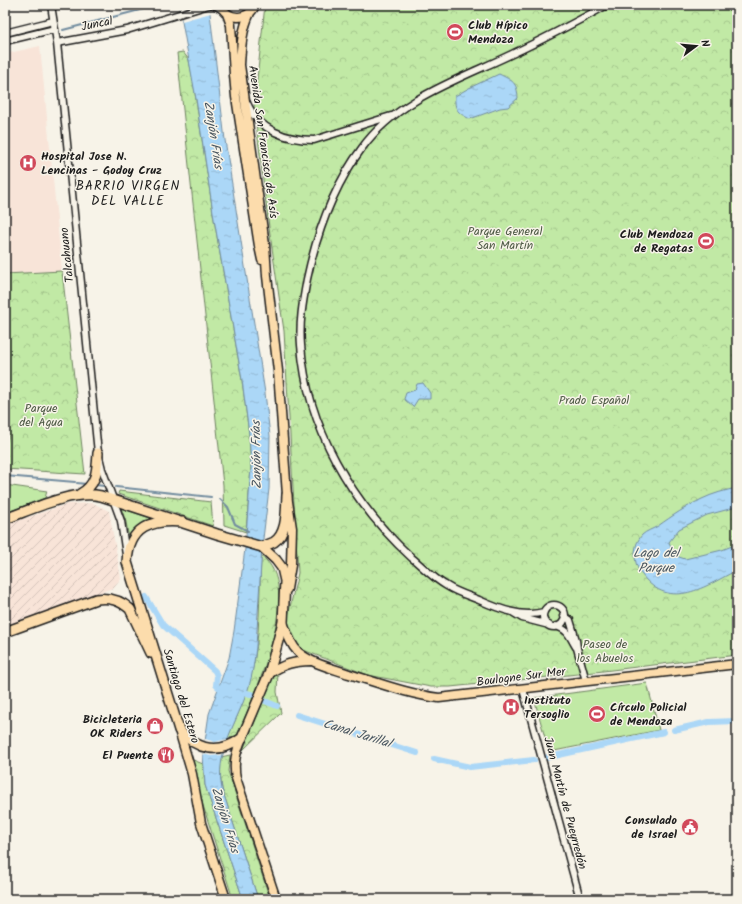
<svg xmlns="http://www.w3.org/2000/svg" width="742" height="904" font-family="Kalam,sans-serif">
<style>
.built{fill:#f8e4d8}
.industrial{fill:url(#industrial-furrows)}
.grass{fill:#c1e9a5;stroke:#6e8260}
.forest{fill:url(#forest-crowns);stroke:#6e8260}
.water{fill:url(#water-ripples);stroke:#728c9f}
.pier{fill:#f7f3e8}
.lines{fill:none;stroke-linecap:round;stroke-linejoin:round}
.stream{stroke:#728c9f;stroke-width:2}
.canal{stroke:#abd7f7;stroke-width:6}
.minor-casing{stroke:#1c1c1c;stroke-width:9}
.major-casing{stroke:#1c1c1c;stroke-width:11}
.highway-casing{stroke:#1c1c1c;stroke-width:12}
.minor{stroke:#f7f3e8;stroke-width:6}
.major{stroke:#fcdcac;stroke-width:8}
.highway{stroke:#fcdcac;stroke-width:9}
.labels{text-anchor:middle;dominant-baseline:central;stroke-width:3;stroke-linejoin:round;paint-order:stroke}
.street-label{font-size:12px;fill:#1c1c1c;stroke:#f7f3e8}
.poi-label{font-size:12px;font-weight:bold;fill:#1c1c1c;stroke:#f7f3e8;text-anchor:start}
.park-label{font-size:12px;fill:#4e5a45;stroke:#f7f3e8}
.water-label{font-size:13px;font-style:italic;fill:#47545e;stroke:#f7f3e8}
.neighbourhood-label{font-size:13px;letter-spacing:1px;fill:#1c1c1c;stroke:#f7f3e8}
</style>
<defs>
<pattern id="industrial-furrows" width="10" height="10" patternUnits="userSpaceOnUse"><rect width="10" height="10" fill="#f8e4d8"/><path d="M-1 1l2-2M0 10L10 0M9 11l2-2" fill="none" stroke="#d4c3b9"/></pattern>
<pattern id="forest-crowns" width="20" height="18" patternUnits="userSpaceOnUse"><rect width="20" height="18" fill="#c1e9a5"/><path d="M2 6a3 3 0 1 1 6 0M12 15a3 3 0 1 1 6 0" fill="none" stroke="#a5c78d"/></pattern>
<pattern id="water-ripples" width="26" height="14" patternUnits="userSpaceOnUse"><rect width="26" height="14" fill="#abd7f7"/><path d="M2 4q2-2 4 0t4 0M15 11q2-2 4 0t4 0" fill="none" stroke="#93b8d3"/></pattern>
</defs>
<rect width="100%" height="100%" fill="#f7f3e8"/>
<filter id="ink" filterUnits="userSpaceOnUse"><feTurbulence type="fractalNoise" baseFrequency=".025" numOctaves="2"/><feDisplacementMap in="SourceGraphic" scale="8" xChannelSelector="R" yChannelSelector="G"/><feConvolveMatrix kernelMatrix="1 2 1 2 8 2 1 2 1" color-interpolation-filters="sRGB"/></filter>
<g filter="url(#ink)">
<!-- built -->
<path class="built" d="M40,46L62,271L5,274V54Z"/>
<!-- industrial -->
<path class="industrial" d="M93,503L109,511L121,578L113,588L5,626V525L67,504Z"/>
<!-- grass -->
<path class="grass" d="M5,485L47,491L45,498L5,513Z
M121,508L153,519L143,523L129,539L126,522Z
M647,683L659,730L549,752L534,698Z"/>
<!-- forest -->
<path class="forest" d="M265,5H737V655L578,674L450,687H431L368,675L298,648L289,629L288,616L298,573L284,331L269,227L254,107Z
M183,52L189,60L193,80L214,219L242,380L249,434L251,468L246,532L224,525L223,485L177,53Z
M62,271L85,474L5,469V447L9,435L5,434V274Z
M119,491L211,502L213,526L118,494Z
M261,556C306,585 253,699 237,735L227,739C236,718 246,698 251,676C261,637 259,596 261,556Z
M278,672L277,692L281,713L243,750L273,678Z
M230,755L228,771L270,899H258L222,789L220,774L221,757Z
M193,760L203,764L205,785L243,899H233L199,793Z"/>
<!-- water -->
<path class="water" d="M179,5H209L225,140L265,393L270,436L269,489L262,547L256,647C254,663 252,680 246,695C234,727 215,755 222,789L258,899H243L205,785L203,755L209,714L229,658L234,631L245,549L251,468L249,434L242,380L214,219L196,99Z
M499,74C513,81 517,82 518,98L508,107L500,108L470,119C458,113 454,110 455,96L469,88Z
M423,383L430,393V399H418L413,407L404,399L406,393L415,390L417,384Z
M737,488V507L707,515L679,529L669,542L673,552L679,557L685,559L722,550L737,544V570C706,586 670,612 642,575C635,566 633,554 637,543C638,541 640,537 642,535C646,531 653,529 658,526C672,516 687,506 702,499C712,494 726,490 737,488Z"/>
<!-- pier -->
<path class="pier" d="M179,5H209L211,13L182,21Z
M205,739L215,742L227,739L222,755L211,756L203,754Z"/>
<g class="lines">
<!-- stream -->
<path class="stream" d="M63,30L159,5
M5,476L75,482
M77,483L86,484
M96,485L104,486
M116,487L211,497
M220,499L228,507L235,524L248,531"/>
<!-- canal -->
<path class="canal" d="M146,597L163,625L215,671L217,676L216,685L218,687
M247,693L254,695
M265,701L277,706
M297,715L417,753
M674,730L709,722L737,721
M545,758L664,732
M434,759L470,767L534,760"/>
<!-- minor casing -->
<g class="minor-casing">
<path id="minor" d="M51,5L57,43L98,453L102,469L121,521L126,555
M5,33L53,21
M5,41L55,29
M57,43L127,30L209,5H214L223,10
M247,103C258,130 286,140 314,140L391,116
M543 616a11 11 0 1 1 22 0a11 11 0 1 1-22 0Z
M512,612L522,618L549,625
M544,612C523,618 499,609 479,600C469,596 456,592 447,586C434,579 423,567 412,558C352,503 307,428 301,345C299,322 303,301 307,279C317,232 333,187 362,148C397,99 460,79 512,54C544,39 576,22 607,5
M564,616L570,620L576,640L577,648L586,681
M556,626C570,631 569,636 576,647
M523,689L580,899"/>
</g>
<!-- major casing -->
<g class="major-casing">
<path id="major" d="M221,5C227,21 249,21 255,5
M250,13C242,29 241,47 240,65L265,245L267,276L278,371L287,495L292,528L291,565L287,589
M227,14L231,25L234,75L236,97L259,246L262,260
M283,622C287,633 290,644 298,652C312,664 332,668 349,674C379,683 408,694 439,698L737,664
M269,674C283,664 295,661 311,661
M179,730L192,774L201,823L226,899
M242,738C236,752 233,763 236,778L276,899"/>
</g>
<!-- highway casing -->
<g class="highway-casing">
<path id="highway" d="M80,494C97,485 97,470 98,453
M5,519C33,509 71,490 101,496L217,534L262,547L276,560L282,568L285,581L283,622L269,674L242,738C219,755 197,750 179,730L127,562C129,527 151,519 183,522
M262,547C266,545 270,544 274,542C288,533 286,509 287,495
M5,632L96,599C110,597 120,600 130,609L151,653"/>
</g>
<!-- minor -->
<use href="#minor" class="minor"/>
<!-- major -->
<use href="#major" class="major"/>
<!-- highway -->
<use href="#highway" class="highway"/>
</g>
</g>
<!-- icons -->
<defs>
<g id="stadium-disc" transform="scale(0.9)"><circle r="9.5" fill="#d1495b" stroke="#f7f3e8"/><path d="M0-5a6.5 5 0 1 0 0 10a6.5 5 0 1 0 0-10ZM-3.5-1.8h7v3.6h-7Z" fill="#fff"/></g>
<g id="hospital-disc" transform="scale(0.9)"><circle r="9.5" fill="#d1495b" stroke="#f7f3e8"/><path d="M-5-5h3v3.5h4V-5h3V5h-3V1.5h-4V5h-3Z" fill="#fff"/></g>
<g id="shop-disc" transform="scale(0.9)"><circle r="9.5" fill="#d1495b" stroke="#f7f3e8"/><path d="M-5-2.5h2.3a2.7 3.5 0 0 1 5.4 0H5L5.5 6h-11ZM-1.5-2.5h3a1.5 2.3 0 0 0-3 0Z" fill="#fff"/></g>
<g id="restaurant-disc" transform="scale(0.9)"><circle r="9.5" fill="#d1495b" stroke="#f7f3e8"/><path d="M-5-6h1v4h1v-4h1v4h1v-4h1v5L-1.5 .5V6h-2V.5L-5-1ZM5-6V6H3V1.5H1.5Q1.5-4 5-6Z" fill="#fff"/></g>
<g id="civic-disc" transform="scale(0.9)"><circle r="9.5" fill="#d1495b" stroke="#f7f3e8"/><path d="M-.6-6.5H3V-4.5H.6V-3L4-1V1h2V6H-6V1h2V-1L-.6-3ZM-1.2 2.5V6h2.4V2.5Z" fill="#fff"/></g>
</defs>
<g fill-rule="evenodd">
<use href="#stadium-disc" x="455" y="32"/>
<use href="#hospital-disc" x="28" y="163"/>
<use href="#stadium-disc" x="706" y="241"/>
<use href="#hospital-disc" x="511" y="707"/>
<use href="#stadium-disc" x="597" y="714"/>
<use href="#shop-disc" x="155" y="726"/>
<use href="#restaurant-disc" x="166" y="755"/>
<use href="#civic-disc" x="690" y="827"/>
</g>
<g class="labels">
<!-- street labels -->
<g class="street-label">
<text transform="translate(97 24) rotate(-11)">Juncal</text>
<text transform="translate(263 142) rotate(82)">Avenida San Francisco de Asís</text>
<text transform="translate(67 255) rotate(-96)">Talcahuano</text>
<text transform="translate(521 677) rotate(-7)">Boulogne Sur Mer</text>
<text transform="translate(181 696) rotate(73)">Santiago del Estero</text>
<text transform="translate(565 803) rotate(75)">Juan Martín de Pueyrredón</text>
</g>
<!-- poi labels -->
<g class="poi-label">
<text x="468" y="25">Club Hípico<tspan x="468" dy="14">Mendoza</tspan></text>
<text x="41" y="156">Hospital Jose N.<tspan x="41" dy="14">Lencinas - Godoy Cruz</tspan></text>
<text x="693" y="234" text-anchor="end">Club Mendoza<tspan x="693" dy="14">de Regatas</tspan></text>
<text x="524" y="700">Instituto<tspan x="524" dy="14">Tersoglio</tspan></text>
<text x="610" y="707">Círculo Policial<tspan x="610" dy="14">de Mendoza</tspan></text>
<text x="142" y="719" text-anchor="end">Bicicleteria<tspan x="142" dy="14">OK Riders</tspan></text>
<text x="153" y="755" text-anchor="end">El Puente</text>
<text x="677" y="820" text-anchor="end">Consulado<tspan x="677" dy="14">de Israel</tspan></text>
</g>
<!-- park labels -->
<g class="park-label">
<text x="505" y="231">Parque General<tspan x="505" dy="14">San Martín</tspan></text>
<text x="594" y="400">Prado Español</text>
<text x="41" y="408">Parque<tspan x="41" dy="14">del Agua</tspan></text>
<text x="605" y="644">Paseo de<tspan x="605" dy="14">los Abuelos</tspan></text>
</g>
<!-- water labels -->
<g class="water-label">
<text transform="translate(213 135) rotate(81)">Zanjón Frías</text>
<text transform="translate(257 455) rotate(-91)">Zanjón Frías</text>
<text x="656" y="553">Lago del<tspan x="656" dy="15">Parque</tspan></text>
<text transform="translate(357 734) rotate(17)">Canal Jarillal</text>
<text transform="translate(225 820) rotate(73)">Zanjón Frías</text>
</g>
<!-- neighbourhood labels -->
<g class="neighbourhood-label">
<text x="128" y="186">BARRIO VIRGEN<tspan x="128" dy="15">DEL VALLE</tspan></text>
</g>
</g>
<!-- margin -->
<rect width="742" height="904" fill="none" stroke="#f7f3e8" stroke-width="20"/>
<rect x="10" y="10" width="722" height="884" fill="none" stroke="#1c1c1c" stroke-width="1.5" filter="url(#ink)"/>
<!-- north arrow -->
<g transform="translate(696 46) rotate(74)" stroke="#f7f3e8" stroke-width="3" paint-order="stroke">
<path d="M0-3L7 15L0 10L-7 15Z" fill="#1c1c1c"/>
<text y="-6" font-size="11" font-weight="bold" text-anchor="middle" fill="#1c1c1c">N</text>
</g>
</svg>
